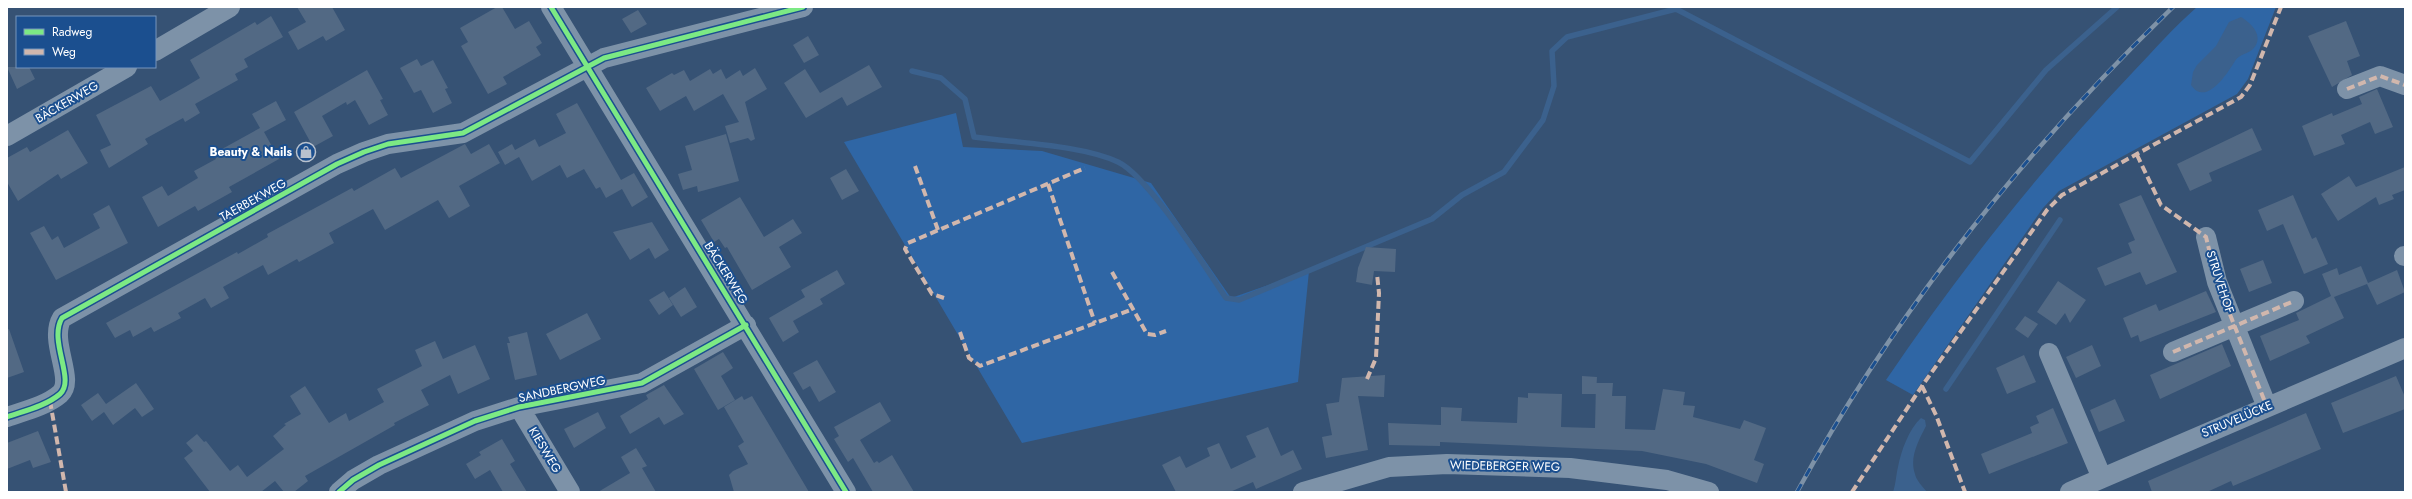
<svg xmlns="http://www.w3.org/2000/svg" width="2412" height="499" font-family="Jost,sans-serif">
<style>
.green{fill:#2f66a5}
.water{fill:#3b618d}
.lines{fill:none;stroke-linecap:round;stroke-linejoin:round}
.stream{stroke:#3b618d;stroke-width:5.5}
.building{fill:#526984}
.minor{stroke:#7d92a8;stroke-width:20}
.rail-casing{stroke:#7e92a7;stroke-width:4.5}
.rail{stroke:#1b4f8f;stroke-width:3;stroke-dasharray:9;stroke-linecap:butt}
.quiet{stroke:#d1b7ad;stroke-width:4;stroke-dasharray:8 4;stroke-linecap:butt}
.cycleway-casing{stroke:#1b4f8f;stroke-width:8}
.cycleway{stroke:#7ce984;stroke-width:5}
.labels{text-anchor:middle;dominant-baseline:central;stroke-width:4;stroke-linejoin:round;paint-order:stroke}
.street-label{font-size:12px;fill:#fff;stroke:#1b4f8f}
.poi-label{font-size:12px;font-weight:bold;fill:#fff;stroke:#1b4f8f;text-anchor:end}
</style>
<rect width="100%" height="100%" fill="#365274"/>
<!-- green -->
<path class="green" d="M2197,7H2276L2248,79L2237,94L2059,191L2043,208L1913,395L1886,380C1960,271 2042,167 2133,72C2154,50 2174,27 2197,7Z
M956,113L963,147L1042,151L1151,183L1231,298L1309,271L1298,382L1022,443L844,142Z"/>
<!-- water -->
<path class="water" d="M2241,17C2251,23 2265,36 2253,49C2248,54 2239,54 2235,61C2227,74 2206,107 2191,85L2193,72L2197,65L2216,46L2229,22Z
M1921,418L1925,420L1926,426C1919,440 1909,457 1915,474C1916,480 1923,487 1927,492H1893C1896,483 1896,475 1898,467C1901,451 1909,429 1921,418Z"/>
<g class="lines">
<!-- stream -->
<path class="stream" d="M912,71L941,78L965,99L974,137C1016,143 1082,145 1118,162C1148,176 1205,267 1226,298L1239,300L1432,219L1462,195L1504,172L1543,120L1554,86L1552,51L1567,37L1676,9L1970,162L2046,70L2117,7
M1946,389L2060,220"/>
</g>
<!-- building -->
<path class="building" d="M297,7H332L345,30L326,41L323,36L298,50L288,32L306,22Z
M497,7H502L515,29L529,21L542,43L536,47L541,55L503,77L507,84L488,94L461,46L468,42L460,28Z
M638,10L647,24L631,33L622,19Z
M271,16L283,37L244,59L248,67L235,74L238,80L195,104L200,113L185,122L183,118L145,139L148,144L109,168L100,150L111,145L96,115L151,86L160,101L185,87L200,78L190,60L255,22L257,25Z
M2346,21L2360,56L2347,61L2352,75L2332,87L2308,36Z
M808,36L819,55L804,63L793,45Z
M417,59L421,66L433,60L448,88L445,89L452,103L433,113L421,90L414,93L400,68Z
M869,65L882,87L847,106L842,97L806,118L784,83L805,69L820,93Z
M7,67H29L35,79L17,89Z
M755,68L767,89L745,102L755,139L751,141L748,138L730,143L725,126L739,122L723,94L694,111L686,96L660,111L646,88L672,73L674,75L684,70L690,81L710,69L713,74L721,69L726,79L740,70L743,76Z
M367,70L383,99L380,100L388,115L369,125L355,100L347,105L346,102L322,116L333,136L313,147L294,112Z
M2377,89L2393,127L2375,134L2370,122L2341,135L2345,144L2314,156L2302,126L2332,113L2333,116L2362,104L2359,97Z
M276,101L286,120L264,132L279,159L229,187L232,192L198,211L195,206L158,227L142,197L162,186L168,196L198,178L194,171L216,159L213,154L260,128L252,114Z
M577,103L621,180L634,173L648,197L632,207L622,189L606,198L600,187L596,189L584,169L567,178L560,165L532,181L519,157L505,165L498,152L512,144L515,150L535,139L539,147L566,133L556,114Z
M2252,128L2262,150L2209,173L2212,181L2190,191L2177,164Z
M68,130L88,163L61,179L58,174L18,201L7,182V158L27,147L30,152Z
M726,134L739,181L698,192L697,186L683,190L678,174L692,170L685,146Z
M465,144L471,154L489,144L500,163L459,186L470,206L449,218L438,200L385,230L373,209L329,233L334,243L299,262L297,259L268,275L263,265L223,287L229,298L211,308L205,298L178,313L181,318L154,332L151,327L133,337L130,330L115,338L106,323L237,252L238,254L268,237L267,234L352,188L354,191L395,168L401,178Z
M2405,167V190L2392,195L2394,199L2379,205L2376,197L2338,221L2321,194L2349,176L2356,187Z
M846,169L859,191L842,200L830,178Z
M2141,195L2177,272L2146,285L2140,272L2105,286L2097,268L2132,253L2128,243L2135,240L2119,204Z
M2293,195L2312,239L2316,237L2328,264L2304,274L2283,224L2267,231L2258,210Z
M740,197L764,237L793,219L802,233L779,247L791,267L752,290L727,247L725,248L719,239L714,242L701,220Z
M109,205L128,243L56,280L30,233L44,226L52,240L58,236L64,248L100,228L93,214Z
M652,222L669,250L655,259L649,248L630,260L613,232Z
M1366,247L1396,249L1395,272L1374,271L1372,285L1356,282L1358,268Z
M2263,260L2272,283L2249,292L2240,269Z
M2361,266L2368,283L2397,270L2405,292L2377,305L2367,284L2334,297L2344,318L2306,336L2310,343L2270,361L2260,336L2299,320L2296,313L2331,296L2322,274L2337,268L2339,275Z
M837,270L845,284L820,299L823,304L793,321L799,332L783,342L769,318L805,297L801,290Z
M2058,281L2086,300L2070,323L2065,313L2056,325L2037,312Z
M685,287L697,307L681,317L669,298Z
M664,291L673,305L659,315L649,300Z
M2206,291L2216,312L2140,342L2138,335L2131,338L2123,318L2156,304L2159,311Z
M587,313L601,339L560,360L546,334Z
M2025,316L2038,324L2028,338L2015,329Z
M9,329L24,372L7,378V330Z
M527,332L537,375L515,380L507,343H510L508,337Z
M435,341L443,359L475,345L490,379L458,394L450,375L421,390L429,405L394,423L395,425L305,476L308,481L294,492H284L275,481L261,492H210L184,458L193,451L186,443L197,434L204,442L206,441L230,471L238,465L247,477L284,449L273,436L286,425L284,424L301,414L290,396L305,386L329,423L346,413L349,421L384,402L377,389L422,366L415,350Z
M2222,344L2231,366L2160,399L2150,375Z
M2092,345L2101,366L2076,378L2066,357Z
M723,352L733,368L721,376L735,400L718,410L694,369Z
M2024,355L2036,382L2007,394L1996,368Z
M817,360L836,392L819,402L810,386L803,390L793,373Z
M1385,375L1384,397L1358,396L1368,450L1326,458L1322,437L1332,435L1326,404L1339,402L1342,378Z
M1582,376L1597,377L1596,394H1582Z
M2396,376L2405,397V409L2343,433L2331,403Z
M136,383L154,409L142,417L135,408L113,425L104,412L92,421L81,405L98,393L106,404Z
M1596,383H1613L1612,396H1626L1625,429L1655,430L1663,389L1685,392L1683,405L1695,406L1693,417L1740,429L1744,420L1766,428L1754,460L1764,464L1757,483L1706,464L1642,451L1440,442V446L1389,445L1388,423L1441,425V407L1462,408L1461,421L1517,423L1518,397L1528,398V393L1562,394L1561,427L1595,428Z
M664,385L684,414L664,425L659,417L630,434L620,416L648,399L646,395Z
M742,396L744,400L752,396L809,492H734L729,475L733,471L748,464L738,446L744,442L724,407Z
M2115,399L2125,421L2099,432L2090,410Z
M880,402L891,421L860,440L874,463L877,461L879,463L892,455L914,492H873L853,458L848,462L834,439L839,436L834,427Z
M2053,408L2068,443L1989,474L1981,454L2032,433L2030,427L2039,423L2036,416Z
M598,412L606,428L574,448L564,429Z
M2306,413L2321,449L2233,486L2231,481L2207,492H2152L2148,481Z
M1268,427L1281,456L1293,450L1302,469L1256,489L1253,482L1230,492H1176L1162,465L1180,456L1186,468L1210,456L1207,448L1219,443L1231,469L1256,457L1246,436Z
M38,431L51,462L33,468L30,460L7,469V443Z
M502,439L515,461L510,464L527,492H503L490,470L475,479L466,464L481,455L479,452Z
M636,448L647,466L642,468L656,492H598L630,473L621,457Z"/>
<g class="lines">
<!-- minor -->
<path class="minor" d="M551,7L846,492
M155,51L230,7
M2347,89L2380,76L2405,85
M7,136L127,67
M2206,237L2217,282L2267,407
M2404,256H2405
M2173,352L2294,301
M2049,353L2102,478
M519,407L570,492
M7,417C24,411 46,406 60,394C76,380 48,341 62,318L337,164L364,152L388,144L463,133L604,58L803,7
M339,492L353,480L379,465L475,421L519,407L642,383L746,325
M1303,492L1389,467L1447,464L1570,468L1667,480L1709,492
M2070,492L2405,348"/>
<!-- rail casing -->
<g class="rail-casing">
<path id="rail" d="M1797,492C1895,312 2026,149 2173,7"/>
</g>
<!-- rail -->
<use href="#rail" class="rail"/>
<!-- quiet -->
<path class="quiet" d="M2347,89L2380,76L2405,85
M2137,155L2161,205L2206,237L2217,282L2267,407
M915,166L938,230
M1048,184L1095,323
M2404,256H2405
M1112,272L1147,334L1155,335L1166,331
M944,298L932,294L905,249L908,243L1085,168
M960,332L969,358L980,366L1133,309
M2173,352L2294,301
M1367,379L1376,358L1379,293L1377,274
M1922,386L1936,415L1965,492
M50,401L66,492
M1852,492L1922,386L2047,210L2062,195L2241,97L2250,85L2281,7"/>
<!-- cycleway casing -->
<g class="cycleway-casing">
<path id="cycleway" d="M551,7L846,492
M7,417C24,411 46,406 60,394C76,380 48,341 62,318L337,164L364,152L388,144L463,133L604,58L803,7
M339,492L353,480L379,465L475,421L519,407L642,383L746,325"/>
</g>
<!-- cycleway -->
<use href="#cycleway" class="cycleway"/>
</g>
<!-- icons -->
<defs>
<g id="shop-ring" transform="scale(1)"><circle r="9.5" fill="#1b4f8f" stroke="#b9c2ce" stroke-width="1.5"/><path d="M-5-2.5h2.3a2.7 3.5 0 0 1 5.4 0H5L5.5 6h-11ZM-1.5-2.5h3a1.5 2.3 0 0 0-3 0Z" fill="#b9c2ce"/></g>
</defs>
<g fill-rule="evenodd">
<use href="#shop-ring" x="306" y="152"/>
</g>
<g class="labels">
<!-- street labels -->
<g class="street-label">
<text transform="translate(67 102) rotate(-30)">BÄCKERWEG</text>
<text transform="translate(253 200) rotate(-29)">TAERBEKWEG</text>
<text transform="translate(726 273) rotate(58)">BÄCKERWEG</text>
<text transform="translate(2220 282) rotate(72)">STRUVEHOF</text>
<text transform="translate(562 389) rotate(-12)">SANDBERGWEG</text>
<text transform="translate(2237 419) rotate(-23)">STRUVELÜCKE</text>
<text transform="translate(545 450) rotate(59)">KIESWEG</text>
<text transform="translate(1505 466) rotate(1)">WIEDEBERGER WEG</text>
</g>
<!-- poi labels -->
<g class="poi-label">
<text x="292" y="152">Beauty &amp; Nails</text>
</g>
</g>
<!-- border -->
<rect width="2412" height="499" fill="none" stroke="#ffffff" stroke-width="16"/>
<!-- legend -->
<rect x="16" y="16" width="140" height="52" fill="#1b4f8f" stroke="#7695bc"/>
<rect x="24" y="29" width="20" height="6" fill="#7ce984" stroke="#7695bc"/>
<text x="52" y="36" font-size="12" fill="#ffffff">Radweg</text>
<rect x="24" y="49" width="20" height="6" fill="#d1b7ad" stroke="#7695bc"/>
<text x="52" y="56" font-size="12" fill="#ffffff">Weg</text>
</svg>
